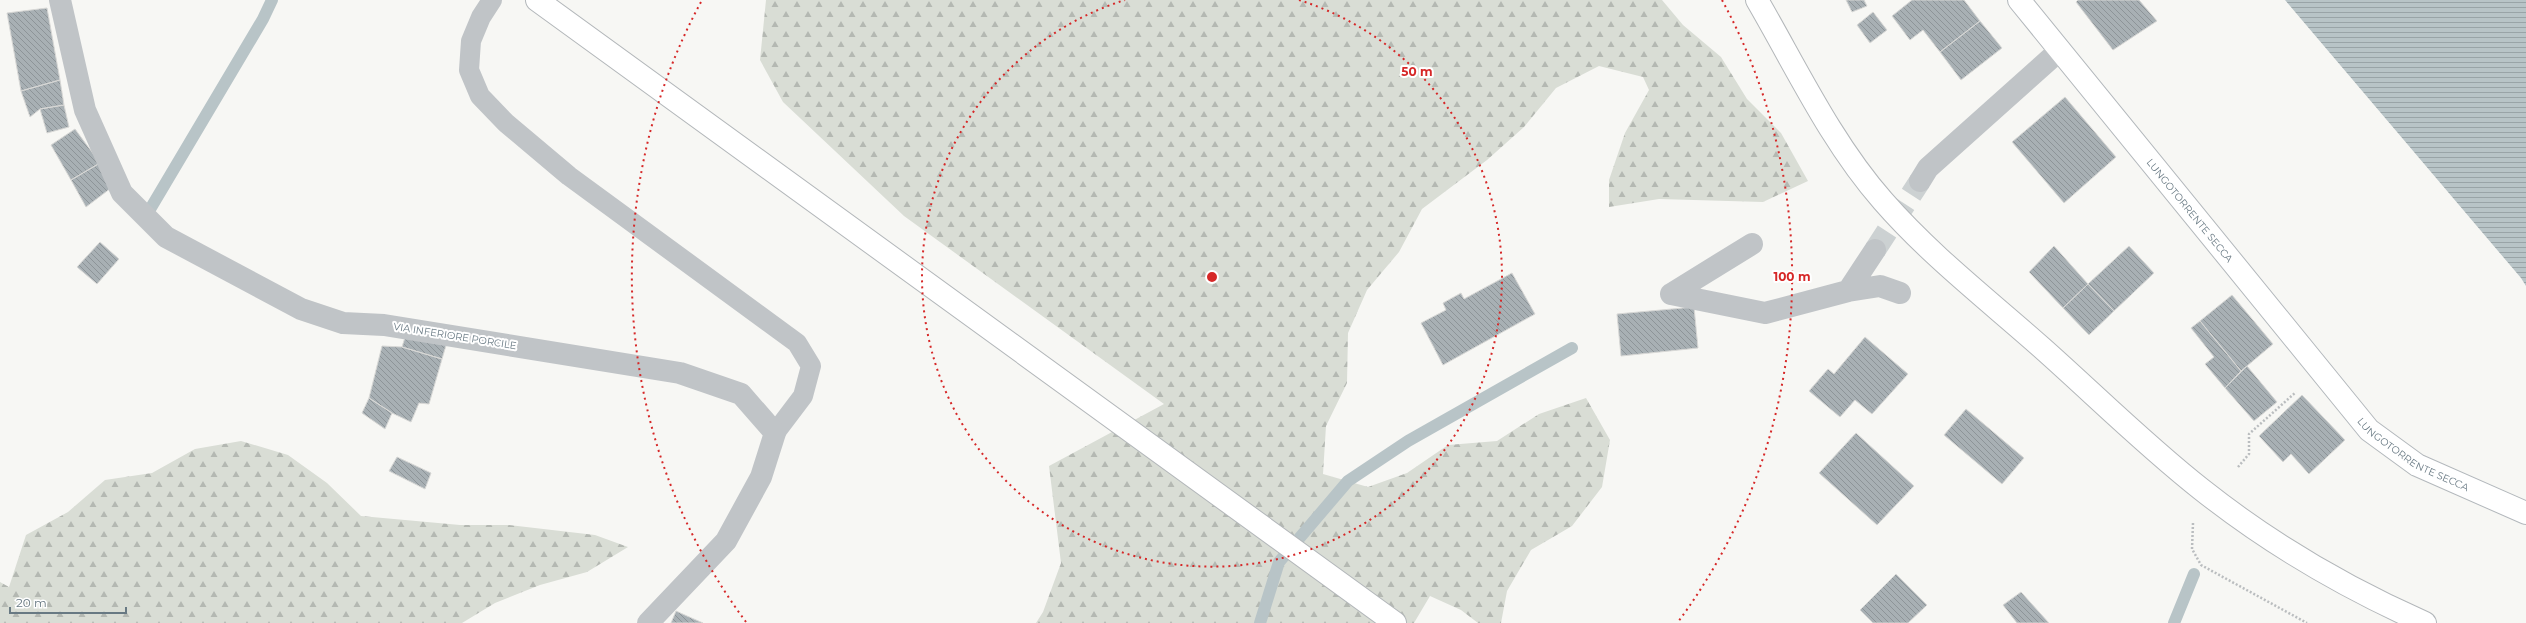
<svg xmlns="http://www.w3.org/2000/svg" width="2526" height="623" font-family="Montserrat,sans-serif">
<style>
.forest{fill:url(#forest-firs)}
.water{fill:url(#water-rules)}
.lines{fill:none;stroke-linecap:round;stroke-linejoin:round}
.stream{stroke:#b8c4c7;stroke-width:12}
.building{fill:url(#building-back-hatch);stroke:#d8d8d6}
.minor-tunnel{stroke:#ccd1d2;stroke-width:22;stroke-dasharray:22 11;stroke-linecap:butt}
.secondary-casing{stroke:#b3b8bc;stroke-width:24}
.motorway-casing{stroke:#b3b7ba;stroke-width:24}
.path{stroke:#babdbf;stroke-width:2.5;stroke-dasharray:2 2;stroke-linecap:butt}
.service{stroke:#c0c4c7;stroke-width:20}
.minor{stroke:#c0c4c7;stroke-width:22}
.secondary{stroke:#fff;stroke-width:22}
.motorway{stroke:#fff;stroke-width:22}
.ring{fill:none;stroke:#d62828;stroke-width:2;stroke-dasharray:2 4}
.labels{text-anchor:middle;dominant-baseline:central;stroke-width:4;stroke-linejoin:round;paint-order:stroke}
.street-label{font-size:10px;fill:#687983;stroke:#fff}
.centre{fill:#d62828;stroke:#fff;stroke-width:2}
.ring-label{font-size:12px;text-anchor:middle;font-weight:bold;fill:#d62828;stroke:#fff;stroke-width:4;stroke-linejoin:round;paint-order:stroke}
</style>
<defs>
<pattern id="forest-firs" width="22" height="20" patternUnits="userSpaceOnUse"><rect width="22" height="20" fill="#d9ddd5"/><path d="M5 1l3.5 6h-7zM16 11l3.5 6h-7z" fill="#b4b8b2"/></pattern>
<pattern id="water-rules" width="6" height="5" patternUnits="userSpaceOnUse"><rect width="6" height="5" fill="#b8c4c7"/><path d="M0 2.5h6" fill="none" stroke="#99a4a7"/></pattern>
<pattern id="building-back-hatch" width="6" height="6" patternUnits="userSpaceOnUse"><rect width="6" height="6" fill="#a8b0b4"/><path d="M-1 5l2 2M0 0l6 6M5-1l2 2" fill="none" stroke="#8d9498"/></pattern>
</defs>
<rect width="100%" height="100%" fill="#f7f7f4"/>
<!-- forest -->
<path class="forest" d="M766,0H1662L1683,25L1721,57L1747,99L1781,133L1808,181L1763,202L1659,199L1609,207V180L1625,133L1649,90L1643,77L1599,66L1556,88L1524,127L1487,160L1422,209L1399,252L1367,290L1348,333L1347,383L1326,426L1323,474L1368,487L1407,473L1448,445L1497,441L1539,414L1586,398L1610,440L1602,487L1572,526L1531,550L1507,591L1501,623H1478L1461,610L1430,596L1414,623H1036L1043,612L1061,563L1049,466L1164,404L904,216L783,102L760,60Z
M241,441L288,455L327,483L361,516L460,525H509L595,535L628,547L587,572L540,585L495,603L462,623H0V582L9,587L26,535L68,512L105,480L152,473L195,449Z"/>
<!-- water -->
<path class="water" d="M2285,0H2526V286L2521,278Z"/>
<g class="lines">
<!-- stream -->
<path class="stream" d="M149,211L263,19L272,0
M1260,623L1279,562L1348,481L1408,441L1572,348
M2174,623L2194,574"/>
</g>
<!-- building -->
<path class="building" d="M1846,0H1864L1867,6L1852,12Z
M1912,0H1964L1980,21L1940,52L1923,30L1910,40L1892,16Z
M2078,0H2139L2157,21L2113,50L2076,2Z
M47,8L60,80L21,91L7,13Z
M1873,12L1887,30L1870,43L1857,25Z
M1980,21L2002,48L1961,80L1940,52Z
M60,80L64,105L40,109L30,117L21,91Z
M2065,97L2116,157L2064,203L2012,142Z
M64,105L69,127L47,133L40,109Z
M75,129L100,163L71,180L51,145Z
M100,163L111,188L86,207L71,180Z
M100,242L119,259L97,284L77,267Z
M2054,246L2088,284L2063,308L2029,272Z
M2129,246L2154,273L2114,311L2088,284Z
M1512,273L1535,314L1443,365L1421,323L1446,310L1443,303L1461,293L1464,299Z
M2088,284L2114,311L2089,335L2063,308Z
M2232,295L2273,344L2241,371L2200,321Z
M1694,307L1698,348L1621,356L1617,314Z
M2200,321L2241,371L2225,388L2205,364L2214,357L2191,328Z
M407,331L447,342L442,359L402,347Z
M1865,337L1908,374L1872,414L1855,400L1840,417L1809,391L1828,369L1834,374Z
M382,346L402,347L442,359L429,404L419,403L411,422L392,413L369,398Z
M2247,366L2277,402L2254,421L2225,388Z
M2302,395L2345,440L2309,474L2291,454L2283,462L2259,436Z
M369,398L392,413L385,429L362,413Z
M1966,409L2024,458L2002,484L1944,435Z
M1856,433L1914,486L1877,525L1819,473Z
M397,457L431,473L425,489L389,471Z
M1896,574L1927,605L1908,623H1873L1860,610Z
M2021,592L2049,623H2017L2003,605Z
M676,611L687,616L703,623H671Z"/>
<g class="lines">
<!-- minor-tunnel -->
<path class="minor-tunnel" d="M1875,250L1920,181"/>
<!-- secondary casing -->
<g class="secondary-casing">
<g id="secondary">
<path id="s1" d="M2019,0L2369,430L2417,465L2526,513"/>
</g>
</g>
<!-- motorway casing -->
<g class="motorway-casing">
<path id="motorway" d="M537,0L1395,623
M1757,0C1796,67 1831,142 1883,201C1930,255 1988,300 2041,347C2094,394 2145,445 2201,489C2269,543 2346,588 2425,623"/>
</g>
<!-- path -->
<path class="path" d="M2238,467L2249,454V434L2296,392
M2193,523L2192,549L2201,565L2307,623"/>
<!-- service -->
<path class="service" d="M492,0L481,17L471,41L469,70L480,96L506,123L569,176L797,343L811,366L803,396L775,433"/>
<!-- minor -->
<path class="minor" d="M60,0L85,110L122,193L166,237L301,309L343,323L384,325L680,373L741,394L775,433L761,477L726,541L648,623
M1920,181L1928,168L2060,50
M1848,291L1880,286L1900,293
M1671,294L1765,313L1848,291L1875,250
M1671,294L1752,244"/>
<!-- secondary -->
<use href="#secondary" class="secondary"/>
<!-- motorway -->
<use href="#motorway" class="motorway"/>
</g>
<!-- distance rings -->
<g class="ring">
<path d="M1299 0A290 290 0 1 1 1125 0"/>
<path d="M746 622A580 580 0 0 1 702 0M1722 0A580 580 0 0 1 1678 622"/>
</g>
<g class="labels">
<!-- street labels -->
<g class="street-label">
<text stroke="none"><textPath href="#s1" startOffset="271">LUNGOTORRENTE SECCA</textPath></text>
<text transform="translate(455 336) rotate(9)">VIA INFERIORE PORCILE</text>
<text stroke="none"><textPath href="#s1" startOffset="605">LUNGOTORRENTE SECCA</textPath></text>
</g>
</g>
<circle cx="1212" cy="277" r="6" class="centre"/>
<g class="ring-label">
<text x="1417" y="76">50 m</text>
<text x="1792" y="281">100 m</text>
</g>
<!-- scale -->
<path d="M10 607v6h116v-6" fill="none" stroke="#687983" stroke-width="2"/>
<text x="16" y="607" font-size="12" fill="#687983" stroke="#ffffff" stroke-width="3" paint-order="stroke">20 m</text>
</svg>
